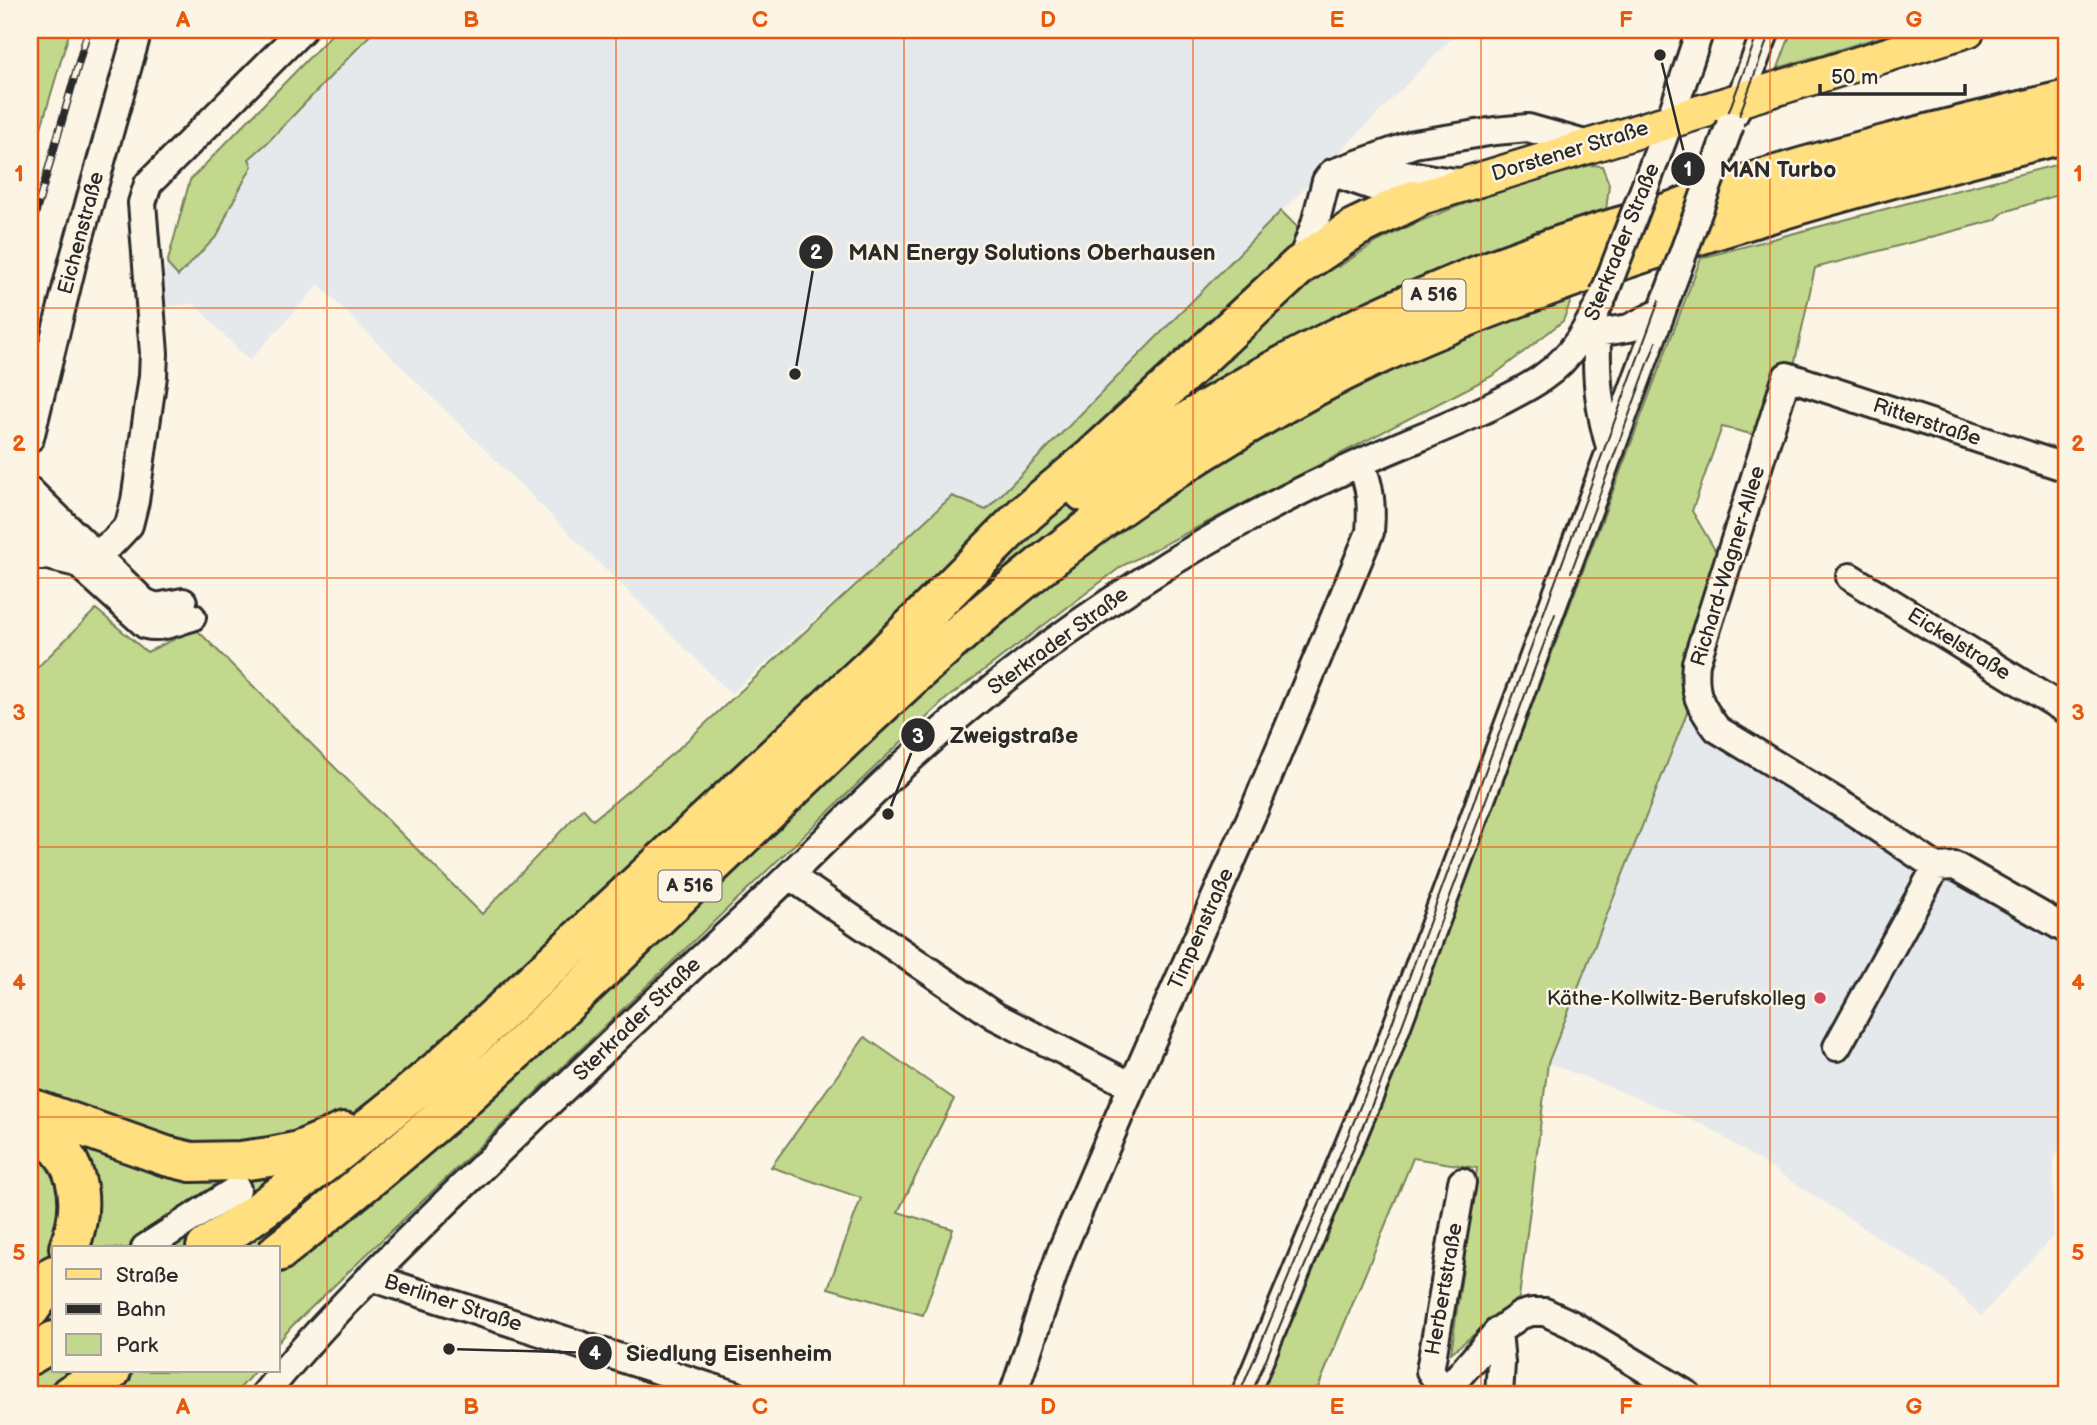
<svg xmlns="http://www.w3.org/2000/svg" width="2097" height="1425" font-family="'Balsamiq Sans',sans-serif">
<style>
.built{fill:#e6e9eb}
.green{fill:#c2d88d;stroke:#76825c;stroke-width:2}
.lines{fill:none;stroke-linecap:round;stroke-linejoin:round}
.minor-casing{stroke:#2b2b2b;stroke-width:32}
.major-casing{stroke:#2b2b2b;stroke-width:38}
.highway-casing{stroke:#2b2b2b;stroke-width:44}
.minor{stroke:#fcf5e5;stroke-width:26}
.major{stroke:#ffdf80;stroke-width:33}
.highway{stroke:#ffdf80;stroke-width:38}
.tram{stroke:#2b2b2b;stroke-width:2}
.rail-casing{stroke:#2b2b2b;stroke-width:8}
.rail{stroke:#fcf5e5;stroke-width:5;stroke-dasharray:16;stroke-linecap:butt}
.minor-bridge-casing{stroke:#2b2b2b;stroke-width:32;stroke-linecap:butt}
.minor-bridge{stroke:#fcf5e5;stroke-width:26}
.grid{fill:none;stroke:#e8590c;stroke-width:2;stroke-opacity:0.55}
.poi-dot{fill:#d1495b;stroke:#fcf5e5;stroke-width:2.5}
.labels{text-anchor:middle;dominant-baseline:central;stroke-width:5;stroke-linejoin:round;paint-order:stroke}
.shield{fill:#fcf5e5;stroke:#6a6863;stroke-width:2}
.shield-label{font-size:19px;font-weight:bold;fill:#2b2b2b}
.street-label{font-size:21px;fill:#2b2b2b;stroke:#fcf5e5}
.poi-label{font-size:21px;fill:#2b2b2b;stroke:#fcf5e5;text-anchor:end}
.leader{fill:none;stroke:#2b2b2b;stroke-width:2.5}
.callout-dot{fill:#2b2b2b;stroke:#fcf5e5;stroke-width:2.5}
.mark-label{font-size:21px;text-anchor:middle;font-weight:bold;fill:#fff}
.callout-label{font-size:23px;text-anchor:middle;font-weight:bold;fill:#2b2b2b;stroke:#fcf5e5;stroke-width:5;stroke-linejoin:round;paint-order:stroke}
.neatline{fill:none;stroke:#e8590c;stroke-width:2.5}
.grid-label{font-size:23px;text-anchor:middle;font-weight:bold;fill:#e8590c}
</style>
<rect width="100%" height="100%" fill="#fcf5e5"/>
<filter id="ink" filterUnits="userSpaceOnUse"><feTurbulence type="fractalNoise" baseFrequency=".0143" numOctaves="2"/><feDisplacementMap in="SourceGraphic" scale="14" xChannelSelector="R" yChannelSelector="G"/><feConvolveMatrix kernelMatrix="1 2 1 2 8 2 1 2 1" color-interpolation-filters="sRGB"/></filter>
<g filter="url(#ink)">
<!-- built -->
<path class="built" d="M336,30H1460L986,511L951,497L731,694L319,285L249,361L194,304L162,307L160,289L190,180Z
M1685,718L2067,947V1050L2064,1055L2067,1058V1133L2054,1160L2053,1236L1981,1316L1943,1279L1703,1124L1548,1063Z"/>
<!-- green -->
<path class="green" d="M30,30H70L30,165Z
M336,30H375L267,143L249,159L252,166L229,209L218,235L178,276L167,264L190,180Z
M1792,30H1903L1778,68Z
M2067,162V192L2004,212L1995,220L1815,268L1794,366L1772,439L1722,427L1692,511L1718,555L1726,597L1685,718L1548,1063L1519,1298L1451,1353L1477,1168L1413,1158L1315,1395H1260L1434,965L1701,258L1919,200Z
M1591,165L1602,166L1609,184L1606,211L1563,321L1494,375L1122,566L946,699L291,1327L278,1343V1248H54V1371H255L234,1395H30V675L96,609L147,652L196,629L482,914L583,808L593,820L678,749L952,496L986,510L1281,211L1338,267C1351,259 1365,249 1379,241C1446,206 1518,185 1591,165Z
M865,1037L954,1099L898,1212L953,1229L923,1315L828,1288L861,1198L771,1167Z"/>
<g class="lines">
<!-- minor casing -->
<g class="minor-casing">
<path id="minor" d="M1735,113L1766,30
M1356,170C1391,167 1425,181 1460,182
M1340,175L1413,200
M1645,187L1670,120L1700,30
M1300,265L1315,224L1326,181L1332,173L1414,144L1495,131L1528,128L1588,145
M1587,329L1597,333C1596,375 1598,409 1611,450
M1597,333L1629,328L1661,312
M30,438L73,261L138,30
M2067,468L1787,376L1696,663C1693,693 1699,705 1717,729L1852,811L1936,867L1955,866L2067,930
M30,491L144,602L156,607L183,602
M30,523L55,543L146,625C161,629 178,621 192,617
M30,557L44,555L77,563L97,554L113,542L129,525L135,501L153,376L154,353L142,203L148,184L302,30
M1850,577L2067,711
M790,876L995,1016L1132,1086
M1837,1047L1936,867
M145,1248L237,1189
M370,1277L735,1395
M1498,1331L1501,1363L1499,1395
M1445,1392L1430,1371L1462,1182
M264,1395C329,1315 403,1244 477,1172C566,1086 655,1000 746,917C802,865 854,809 911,758C983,693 1060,633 1142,581C1211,536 1283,498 1358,464C1404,443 1451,426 1496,404C1511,396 1528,388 1542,378C1573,357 1589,326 1604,294
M1013,1395L1061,1252L1132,1086L1255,808L1370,532C1372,507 1371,486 1360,463
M1245,1395L1385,1058L1669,292
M1442,1395L1498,1331L1521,1315L1532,1312H1545L1571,1324L1688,1395"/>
</g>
<!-- major casing -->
<g class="major-casing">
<path id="major" d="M1413,200L1968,30"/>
</g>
<!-- highway casing -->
<g class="highway-casing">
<path id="highway" d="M1084,492C1232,382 1407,294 1583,238C1609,229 1635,223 1661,215C1684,208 1707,197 1731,189C1841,154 1954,127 2067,100
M30,1108L166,1156L191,1162L240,1161L270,1157L299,1151L344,1132
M30,1127C79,1151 88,1200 69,1248
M206,1248C289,1192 368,1131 444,1065L882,657L1026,513L1094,456L1300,265L1355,228L1413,200
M278,1252C340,1203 401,1153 461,1100C553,1019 640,933 729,849C859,725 988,597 1136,495C1211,444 1288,398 1369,359C1454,319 1542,287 1631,257C1774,209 1920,169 2067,133
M30,1309L54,1275
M30,1355L54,1341
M70,1395L111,1371"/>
</g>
<!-- minor -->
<use href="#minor" class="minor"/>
<!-- major -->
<use href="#major" class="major"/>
<!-- highway -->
<use href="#highway" class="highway"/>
<!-- tram -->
<path class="tram" d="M1732,135L1771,30
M1571,572L1656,342
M1239,1395L1370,1083L1759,30
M1251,1395L1380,1085L1555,614"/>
<!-- rail casing -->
<g class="rail-casing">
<path id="rail" d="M30,233L88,30"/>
</g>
<!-- rail -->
<use href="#rail" class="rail"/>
<!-- minor-bridge casing -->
<g class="minor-bridge-casing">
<path id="minor-bridge" d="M1669,292L1730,125
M1604,294L1645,187"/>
</g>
<!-- minor-bridge -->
<use href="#minor-bridge" class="minor-bridge"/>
</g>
</g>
<!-- grid -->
<path class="grid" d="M327,30V1395M616,30V1395M904,30V1395M1193,30V1395M1481,30V1395M1770,30V1395M30,308H2067M30,578H2067M30,847H2067M30,1117H2067"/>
<!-- markers -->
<circle class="poi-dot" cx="1820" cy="998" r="7"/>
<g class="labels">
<!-- shield labels -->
<g class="shield">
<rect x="1402.5" y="279.5" width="63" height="31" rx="5"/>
<rect x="658.5" y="870.5" width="63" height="31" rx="5"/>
</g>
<g class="shield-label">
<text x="1434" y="295">A 516</text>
<text x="690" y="886">A 516</text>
</g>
<!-- street labels -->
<g class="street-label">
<text transform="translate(1570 151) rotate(-17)">Dorstener Straße</text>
<text transform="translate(81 233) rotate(-75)">Eichenstraße</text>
<text transform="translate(1622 242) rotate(-68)">Sterkrader Straße</text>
<text transform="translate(1927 422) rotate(18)">Ritterstraße</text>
<text transform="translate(1728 566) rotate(-73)">Richard-Wagner-Allee</text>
<text transform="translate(1058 641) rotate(-36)">Sterkrader Straße</text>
<text transform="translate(1959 644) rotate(32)">Eickelstraße</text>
<text transform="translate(1201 929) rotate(-66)">Timpenstraße</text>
<text transform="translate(637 1019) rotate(-44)">Sterkrader Straße</text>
<text transform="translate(1444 1289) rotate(-80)">Herbertstraße</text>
<text transform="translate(453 1303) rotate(18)">Berliner Straße</text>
</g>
<!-- poi labels -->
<g class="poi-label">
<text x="1806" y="998">Käthe-Kollwitz-Berufskolleg</text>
</g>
</g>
<!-- callouts -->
<path class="leader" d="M1660 55L1688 169M795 374L816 252M888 814L918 735M449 1349L595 1353"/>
<g class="callout-dot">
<circle cx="1660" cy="55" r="7"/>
<circle cx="795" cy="374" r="7"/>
<circle cx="888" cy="814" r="7"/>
<circle cx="449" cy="1349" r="7"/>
<circle cx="1688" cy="169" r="18"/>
<circle cx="816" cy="252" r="18"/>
<circle cx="918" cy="735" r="18"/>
<circle cx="595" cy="1353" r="18"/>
</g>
<g class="mark-label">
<text x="1688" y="176">1</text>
<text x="816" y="259">2</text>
<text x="918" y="743">3</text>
<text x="595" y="1360">4</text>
</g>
<g class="callout-label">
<text x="1778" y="177">MAN Turbo</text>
<text x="1032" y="260">MAN Energy Solutions Oberhausen</text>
<text x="1014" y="743">Zweigstraße</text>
<text x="729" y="1361">Siedlung Eisenheim</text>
</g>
<!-- margin -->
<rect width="2097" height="1425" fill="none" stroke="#fcf5e5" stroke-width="77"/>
<!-- legend -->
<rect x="52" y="1246" width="228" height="126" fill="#fcf5e5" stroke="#a8a49b" stroke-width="2"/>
<rect x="66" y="1269" width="35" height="10" fill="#ffdf80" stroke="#a8a49b" stroke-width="2"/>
<text x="116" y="1282" font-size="21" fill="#2b2b2b">Straße</text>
<rect x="66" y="1304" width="35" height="10" fill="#2b2b2b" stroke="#a8a49b" stroke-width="2"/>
<text x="116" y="1316" font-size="21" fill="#2b2b2b">Bahn</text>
<rect x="66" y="1334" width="35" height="21" fill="#c2d88d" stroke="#a8a49b" stroke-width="2"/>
<text x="116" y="1352" font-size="21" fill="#2b2b2b">Park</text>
<!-- scale -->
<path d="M1820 84v10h145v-10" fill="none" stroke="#2b2b2b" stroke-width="3.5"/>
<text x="1831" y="84" font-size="21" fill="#2b2b2b" stroke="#fcf5e5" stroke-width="5" paint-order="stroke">50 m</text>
<rect x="38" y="38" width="2020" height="1348" class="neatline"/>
<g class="grid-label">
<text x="183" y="27">A</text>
<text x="471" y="27">B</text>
<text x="760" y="27">C</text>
<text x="1048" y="27">D</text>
<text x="1337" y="27">E</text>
<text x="1626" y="27">F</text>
<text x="1914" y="27">G</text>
<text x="19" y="181">1</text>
<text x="2078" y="181">1</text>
<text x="19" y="451">2</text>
<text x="2078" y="451">2</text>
<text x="19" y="720">3</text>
<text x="2078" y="720">3</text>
<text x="19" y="990">4</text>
<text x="2078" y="990">4</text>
<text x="19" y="1260">5</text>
<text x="2078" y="1260">5</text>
<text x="183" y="1414">A</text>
<text x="471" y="1414">B</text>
<text x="760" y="1414">C</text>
<text x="1048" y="1414">D</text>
<text x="1337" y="1414">E</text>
<text x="1626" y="1414">F</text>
<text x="1914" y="1414">G</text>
</g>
</svg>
